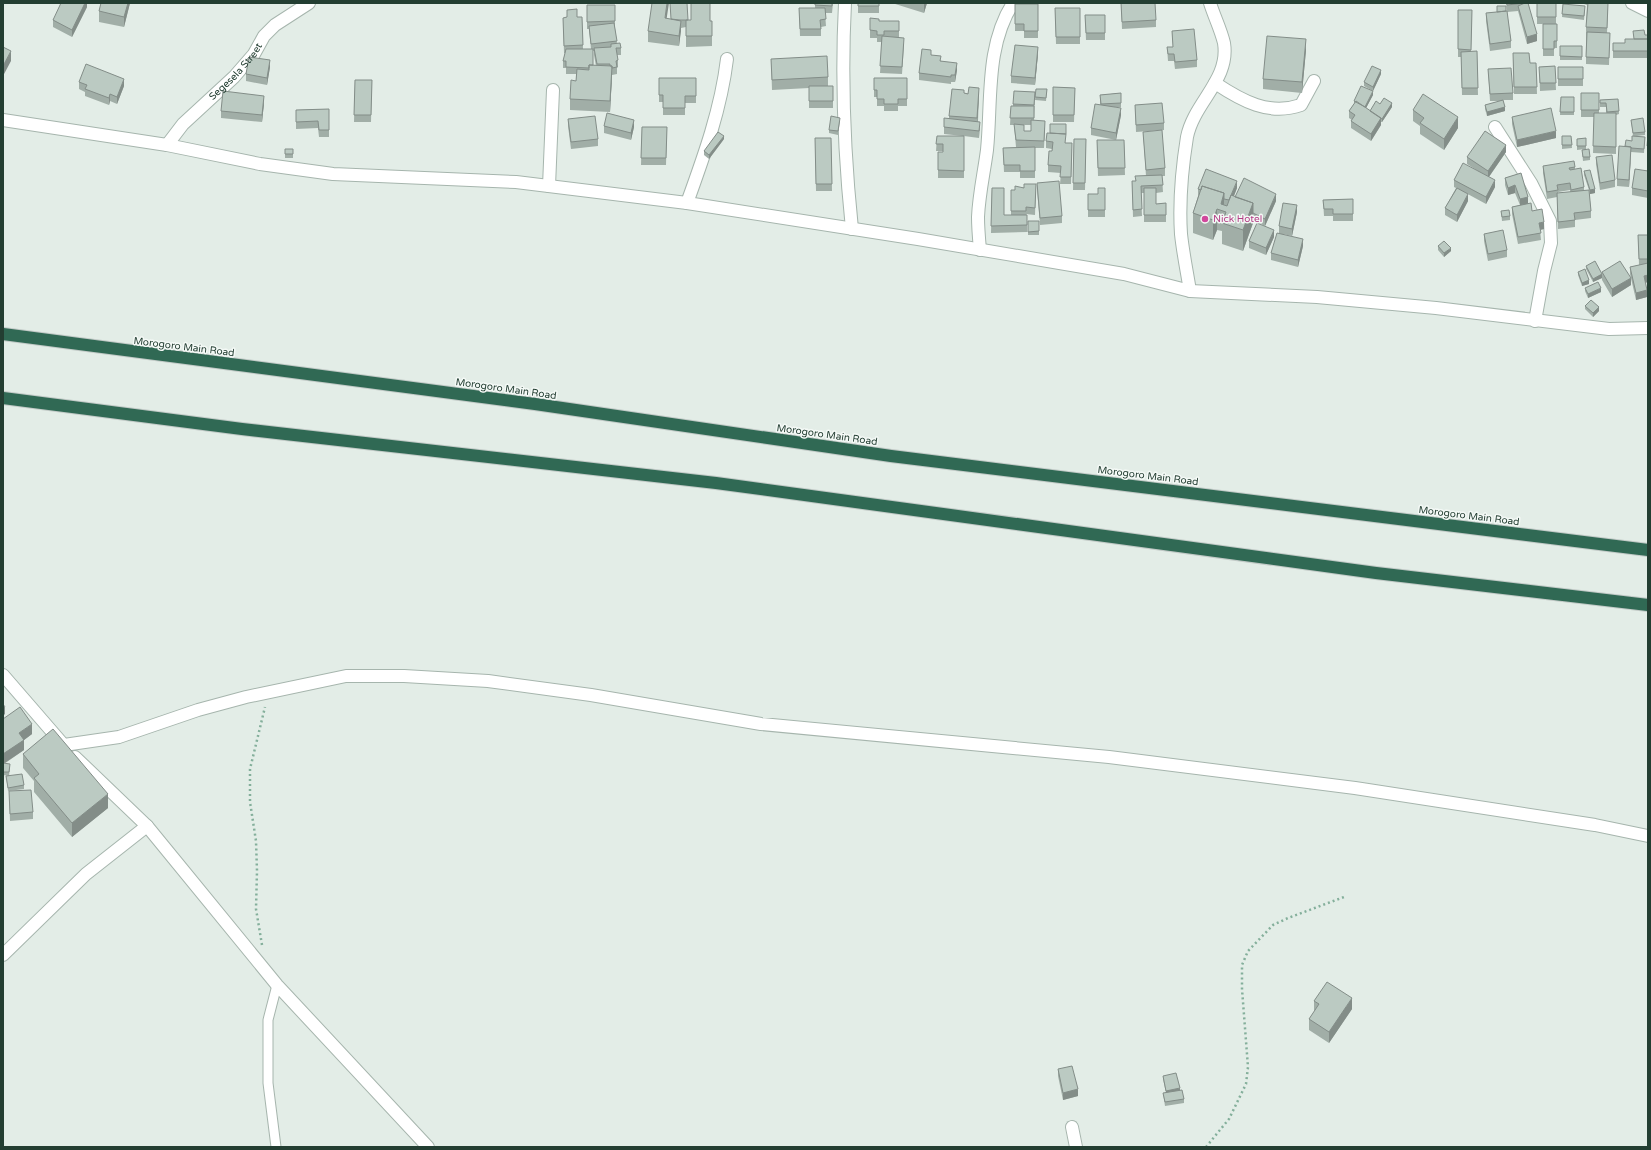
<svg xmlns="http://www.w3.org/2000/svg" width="1651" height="1150" font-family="'Varela Round',sans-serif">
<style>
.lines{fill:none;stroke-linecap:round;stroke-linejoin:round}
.lane-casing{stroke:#a6b5ad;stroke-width:11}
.street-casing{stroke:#a6b5ad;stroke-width:14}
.highway-casing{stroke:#c1c9c6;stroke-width:14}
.path{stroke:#84af9b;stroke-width:2.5;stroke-dasharray:2 3;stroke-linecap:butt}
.lane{stroke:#fff;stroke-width:9}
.street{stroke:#fff;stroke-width:12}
.highway{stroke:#306954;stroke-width:12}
.wall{fill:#a1aea7;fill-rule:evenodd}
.shaded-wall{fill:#838d88}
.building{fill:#bbcac2;stroke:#838d88}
.hotel-dot{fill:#d1479c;stroke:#f4f9f6;stroke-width:1.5}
.labels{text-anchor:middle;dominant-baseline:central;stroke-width:3;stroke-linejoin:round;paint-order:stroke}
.street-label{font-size:10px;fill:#233e32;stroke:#f4f9f6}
.hotel-label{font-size:10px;fill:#b23c85;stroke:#f4f9f6;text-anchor:start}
</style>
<rect width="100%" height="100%" fill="#e3ede7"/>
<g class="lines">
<!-- lane casing -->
<g class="lane-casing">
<path id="lane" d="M276,1147L268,1083V1020L277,985"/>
</g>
<!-- street casing -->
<g class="street-casing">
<g id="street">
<path d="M845,3C841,80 844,152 852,229"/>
<path d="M1632,3L1648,11"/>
<path d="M1215,83C1242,101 1269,116 1301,105L1314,81"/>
<path d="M3,120L167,145L260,164L333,174L516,182L687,203L918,239L1124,274L1190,291L1317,297L1436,308L1609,329L1648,328"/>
<path d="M1495,127L1531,183L1550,221L1551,243L1544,271L1535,321"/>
<path id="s1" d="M167,145L183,124L234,77L254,54L264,36L275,25L309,3"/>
<path d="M549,186L553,90"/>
<path d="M687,203C704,156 721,109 727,59"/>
<path d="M980,250C979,239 978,228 978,217C979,194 984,173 987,150C992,101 985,47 1013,3"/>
<path d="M1190,291C1187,272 1183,253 1181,234C1179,203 1182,168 1187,137C1194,102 1230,80 1224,43C1221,30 1214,16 1210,3"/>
<path d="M3,675L61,742"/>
<path d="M64,745L119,737L198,710L246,697L346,676H404L488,681L591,695L761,724L1109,757L1355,788L1595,825L1648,836"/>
<path d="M75,757L147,826L277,985L428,1147"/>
<path d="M3,955L86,874L147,826"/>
<path d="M1072,1127L1076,1147"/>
</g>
</g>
<!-- highway casing -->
<g class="highway-casing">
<path id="highway" d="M3,334L535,404L891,456L1648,550
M3,398L242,429L716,483L1376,573L1648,605"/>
</g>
<!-- path -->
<path class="path" d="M262,945L256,909L257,871L256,841L250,802V769L265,707
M1206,1147L1229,1119L1246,1084L1248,1067L1242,989V965L1248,951L1273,925L1288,918L1344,897"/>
<!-- lane -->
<use href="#lane" class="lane"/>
<!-- street -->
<use href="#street" class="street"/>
<!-- highway -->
<use href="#highway" class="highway"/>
</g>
<!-- wall -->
<path class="wall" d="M87,3V7L72,37L53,27V20Z
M130,3L124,27L99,22V11Z
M815,3H833L832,13H825L826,26L821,27V36H800L799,8H815Z
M858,3H879V13H858Z
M892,3H927L924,13Z
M1121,3L1156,20V27L1122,29Z
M1506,3H1528L1537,41L1527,44L1518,11L1507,12L1511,41V48L1490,51L1486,21V13L1507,11Z
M1537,3H1556V24H1557V48H1554V56H1543V24H1544H1537Z
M1581,3H1600L1608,10L1607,33H1610L1609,65L1586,64V27L1587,5Z
M1015,4H1038V38H1024V31H1015Z
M1563,4L1585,10L1584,20L1562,17Z
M587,5H615V28L617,44L621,48V55H617L618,60V67L617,68V74L612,75L610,112L570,110V99L576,81V74H566V68H563V61L565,53H564L563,18L582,17L583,49H591L589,29H587ZM593,51H594V55L596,66L593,65Z
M1055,8H1080V44H1056Z
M1458,10H1472L1471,52L1477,51L1478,95H1462L1461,57H1458Z
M1085,15H1105V40H1086Z
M870,18L879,21H899V37L904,45L902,74L880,73L882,42H877V38H870Z
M666,19L688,20L712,21V46L686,47V27L681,28L679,46L648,42V31Z
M1172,31L1197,60V67L1175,69L1174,61H1168L1167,47H1173Z
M1645,35H1648V58H1613V43H1625L1634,39Z
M1560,46H1582V60H1560Z
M1306,50L1302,93L1263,89V79Z
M1038,54L1035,85L1011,83V76Z
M931,55L957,70L955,82H951V84L919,80V73Z
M771,59L828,77V86H833V108H809V88L772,90Z
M1513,60L1530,63H1536L1537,94H1514Z
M1555,66L1556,90L1540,91L1539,67Z
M270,67L267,85L246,81V74Z
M1558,67H1583V86H1558Z
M1488,69L1513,93V100H1503L1505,111L1487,116L1485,109V105L1501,101H1490Z
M1381,74L1373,91L1364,86V82Z
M659,78H696V103H685V115H663V102H659Z
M874,78H907V106H898V111H884V106H877V97H874Z
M355,80H372L371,122H354Z
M79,82L124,86L117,104L110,101L109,105L85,96V92L79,89Z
M1053,87L1075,88L1074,122H1053Z
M1036,89H1047L1046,101L1035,100Z
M964,93L979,95L978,121L980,129L979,138L964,136V178H938V152H943V151H936L937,136H963L944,134V127L949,119V116Z
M1121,93V107H1114L1121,115L1116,140L1091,135V128L1100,105V95Z
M1581,93H1599V113H1606V107H1600V100L1618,99L1619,114L1616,115V154L1593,153L1594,117H1581Z
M1373,95L1366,108L1370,111L1380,104L1392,107L1382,122H1381V125L1371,141L1351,128V121L1352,120L1349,118V111L1354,104V101Z
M1561,97H1574V115H1560Z
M1035,99L1034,121L1045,128L1044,148H1035V178H1020V172H1004L1003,148L1026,147H1016L1014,125H1010L1011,106H1013V104ZM1024,125H1031V131H1024Z
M264,103L262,122L221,118V111Z
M1135,105L1164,123V130L1136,132Z
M329,109V137H319L318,128L296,129V110Z
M1413,110L1458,128L1444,150L1420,134V126L1413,121Z
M1512,117L1556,138L1517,147L1512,124Z
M568,119L598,139V146L571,149L568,126Z
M1631,120L1645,132V135L1637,136L1645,137L1644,153L1631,152L1629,187L1617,186V179L1625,146L1632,141L1633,136Z
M840,121L838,135L829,133V130Z
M604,126L634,127L631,140L604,133Z
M642,127H667L666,165H641Z
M1143,132L1165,168V176H1162L1163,192L1156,193V204L1166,203V222H1144V193H1141L1142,216L1133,217L1132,181H1135L1146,176Z
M1648,135V153H1647Z
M1562,136H1571L1572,148L1562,149Z
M815,138H831L832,191H816Z
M1586,138V149L1590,157V160L1583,161L1582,150L1585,149L1577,150V139Z
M724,139L709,159L704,155V151Z
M1074,139H1086L1085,190H1073Z
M1097,140H1124L1125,175L1098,176Z
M1046,141L1066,143L1072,150L1071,184H1060L1061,173L1048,172V165L1052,151V149L1046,148Z
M285,149H293V158H285Z
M1506,152L1489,177L1495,187L1486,204L1464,192L1468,201L1457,222L1445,215V208L1456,188L1454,187V180L1478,171L1467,164V157Z
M1596,157L1615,180V187L1600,190L1596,164Z
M1543,166L1575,167V169L1584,187V190H1589L1584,175V171L1595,193L1590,194L1589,190L1591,211V218L1575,220V227L1558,229L1557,197L1547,199L1543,173ZM1570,190V192L1558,193V192Z
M1648,171V198L1632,195V188Z
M1521,173L1528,204L1532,211L1544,229L1540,230L1541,240L1518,244L1512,214V207L1520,205L1515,193L1508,195L1505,185V178Z
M1037,183L1062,216V223L1040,225L1037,190Z
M1036,184L1035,215L1026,214L1027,215V232L991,233L992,188L1004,215H1011V190H1015Z
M1105,188V217H1088V194H1098Z
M1237,188L1234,196L1276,201L1265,226L1253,220V223L1243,251L1222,244V231L1217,230L1213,240L1193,233V213L1198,196V189Z
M1353,199V221H1333V216H1324L1323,200Z
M1501,211L1510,216V220L1502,221Z
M1297,212L1292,236L1283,234L1303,246L1298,267L1271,260V253L1279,233V226Z
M1028,221H1039V235H1028Z
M1484,234L1507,250V257L1488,261L1484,241Z
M1638,235H1648V282L1645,283L1647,297L1636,300L1630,274V267L1639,265Z
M1274,237L1266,255L1249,248V241Z
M1438,246L1451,251L1444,257L1438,250Z
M1586,266L1602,274V272L1631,285L1612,297L1602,280V278L1593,282L1586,269Z
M1578,272L1589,284L1582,286L1578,275Z
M1585,288L1601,292L1588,298L1585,291Z
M1585,306L1599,311L1593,317L1585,309Z
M3,719L32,734L24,740V750L4,764L10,767L9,776L3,775Z
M23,754L108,808L72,837L34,792V781L23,768Z
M6,776L24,785V789L8,791Z
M9,791L33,812V819L10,821Z
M1314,1001L1352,1009L1329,1043L1309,1030V1019L1314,1012Z
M1058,1069L1078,1096L1063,1100L1058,1076Z
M1163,1076L1180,1091L1184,1099V1103L1165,1106L1163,1093H1166L1163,1079Z"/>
<!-- shaded-wall -->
<path class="shaded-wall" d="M85,3H87V7L72,37V30Z
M128,3H130L124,27V17Z
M667,3H669L665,29V18Z
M924,3H927L924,13Z
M681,21V31L679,46V36Z
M1537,34V41L1527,44V37Z
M1306,39V50L1302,93V82Z
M1038,47V54L1035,85V78Z
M11,51V61L3,76V66Z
M270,60V67L267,85V78Z
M957,63V70L955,82V75Z
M612,66V77L610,112V101Z
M1381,70V74L1373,91V87Z
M124,79V86L117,104V97Z
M979,88V95L977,125V118Z
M1373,91V95L1365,110V107Z
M110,94V101L109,105V98Z
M264,96V103L262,122V115Z
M1392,103V107L1382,122V119Z
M1505,107V111L1487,116V112Z
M1121,108V115L1116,140V133Z
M1458,117V128L1444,150V139Z
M1381,118V125L1371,141V134Z
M634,120V127L631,140V133Z
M1556,131V138L1517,147V140Z
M724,136V139L709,159V155Z
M1506,145V152L1488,178V171Z
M1631,147V154L1629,187V180Z
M1495,180V187L1486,204V197Z
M1237,181V188L1229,208V201Z
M1515,185V193L1508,195V188Z
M1595,189V193L1590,194V190Z
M1224,193V212L1221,204Z
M1276,194V201L1265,226V219Z
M1468,194V201L1457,222V215Z
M1528,197V204L1520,206V199Z
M1253,203V223L1243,251V230Z
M1297,205V212L1292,236V229Z
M1217,209V230L1213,240V220Z
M1544,222V229L1539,230V223Z
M1274,230V237L1266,255V248Z
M1303,239V246L1298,267V260Z
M1451,248V251L1444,257V253Z
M1602,274V278L1593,282V279Z
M1648,275V282L1644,283V276Z
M1631,278V285L1612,297V289Z
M1589,280V284L1582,286V283Z
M1601,288V292L1588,298V294Z
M1647,290V297L1636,300V293Z
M1599,307V311L1593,317V313Z
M5,707V714L3,716V709Z
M32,724V734L24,740V750L3,764V754L19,733Z
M108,794V808L72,837V823Z
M1352,998V1009L1329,1043V1032Z
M1180,1088V1092L1166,1095V1091Z
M1078,1089V1096L1063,1100V1093Z"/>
<!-- building -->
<path class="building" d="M61,3H85L72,30L53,20Z
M101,3H128L124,17L99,11Z
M652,3H667L665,18L681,21L679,36L648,31Z
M670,3H687L688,20H680L671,19Z
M691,3H710V21H712V36H686V20H691Z
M815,3H832V6L815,5Z
M858,3H879V6H858Z
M1121,3H1155L1156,20L1122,22Z
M1507,3H1528L1537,34L1527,37L1518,6L1525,3L1507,5Z
M1537,3H1556V17H1537Z
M1588,3H1608L1607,28L1586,27Z
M1015,4H1038V31H1024V24H1015Z
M1563,4L1585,6L1584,16L1562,14Z
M587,5H615V21L587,22Z
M1497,6H1506V11L1497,12Z
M799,8H825L826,19L820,20L821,29H800Z
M1055,8H1080V37H1056Z
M577,9V17H582L583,45L564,46L563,18L567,17V10Z
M1458,10H1472L1471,50L1458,49Z
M1507,11L1511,41L1490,44L1486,13Z
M1085,15H1105V33H1086Z
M870,18L879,19V21H899V31H884V35H877V31L870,30Z
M614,23L617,41L591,44L589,26Z
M1543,24H1557V41H1554V49H1543Z
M1194,29L1197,60L1175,62L1174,54H1168L1167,47H1173L1172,31Z
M1644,30L1645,35H1648V39H1634L1633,31Z
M1587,32L1610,33L1609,58L1586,57Z
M882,36L904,38L902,67L880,66Z
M1267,36L1306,39L1302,82L1263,79Z
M1625,39H1648V51H1613V43H1625Z
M620,43L621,48H616L618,60L616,61L617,67L612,68V66H610V64H597L594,48L611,47V44Z
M1015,45L1038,47L1035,78L1011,76Z
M1560,46H1582V57L1560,56Z
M3,47L11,51L3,66Z
M566,49H593V65H589V68L566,67V61H563Z
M922,49L931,50V55L941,56L940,61L957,63L955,75H951V77L919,73Z
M1477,51L1478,88H1462L1461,52Z
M1513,53H1529L1530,63H1536L1537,87H1514Z
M827,56L828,77L772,80L771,59Z
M249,57L270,60L267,78L246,74Z
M86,64L124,79L117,97L110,94L109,98L85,89L87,85L79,82Z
M589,65L612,66L610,101L570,99L571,80L576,81L577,69L589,70Z
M1372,66L1381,70L1373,87L1364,82Z
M1555,66L1556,83H1540L1539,67Z
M1558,67H1583V79H1558Z
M1511,68L1513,93L1490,94L1488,69Z
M659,78H696V96H685V108H663V95H659Z
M874,78H907V99H898V104H884V99H877V90H874Z
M355,80H372L371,115H354Z
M809,86H833V101H809Z
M1361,86L1373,91L1365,107L1354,101Z
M969,87L979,88L977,118L949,116L952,89L964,90V93L968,94Z
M1053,87L1075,88L1074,115H1053Z
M1036,89H1047L1046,98L1035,97Z
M223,91L264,96L262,115L221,111Z
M1014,91L1035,92L1034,105L1013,104Z
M1121,93V103L1101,104L1100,95Z
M1581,93H1599V110H1581Z
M1423,94L1458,117L1444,139L1420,123L1424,118L1413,110Z
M1561,97H1574V112H1560Z
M1384,98L1392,103L1382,119L1370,111L1376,101L1380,104Z
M1618,99L1619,111L1607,112L1606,103H1600V100Z
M1503,100L1505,107L1487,112L1485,105Z
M1356,101L1381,118L1371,134L1351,121L1355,115L1349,111Z
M1162,103L1164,123L1136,125L1135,105Z
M1095,104L1121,108L1116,133L1091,128Z
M1011,106H1034V118H1010Z
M1551,108L1556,131L1517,140L1512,117Z
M329,109V130H319L318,121L296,122V110Z
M607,113L634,120L631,133L604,126Z
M1594,113H1616V147L1593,146Z
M595,116L598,139L571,142L568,119Z
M831,116L840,118L838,131L829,130Z
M944,118L980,122L979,131L944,127Z
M1643,118L1645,132L1633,133L1631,120Z
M1031,120L1045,121L1044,141L1016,140L1014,124L1024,125V131H1031Z
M1050,124H1066V134L1050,133Z
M642,127H667L666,158H641Z
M1162,130L1165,168L1146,170L1143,132Z
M1485,131L1506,145L1488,171L1467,157Z
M718,132L724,136L709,155L704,151Z
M1047,133L1066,134L1065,143H1072L1071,177H1060L1061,166L1048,165L1049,151H1052L1053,142L1046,141Z
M1648,135V146H1647Z
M937,136H964V171L938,170V152H943V144H936Z
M1562,136H1571L1572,145H1562Z
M1632,136L1645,137L1644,149L1631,148V147L1625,146L1626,140L1632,141Z
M815,138H831L832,184H816Z
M1586,138V146H1577V139Z
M1074,139H1086L1085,183H1073Z
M1097,140H1124L1125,168H1098Z
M1619,146L1631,147L1629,180L1617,179Z
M1035,147V171H1020V165H1004L1003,148Z
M285,149H293V154H285Z
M1589,149L1590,157H1583L1582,150Z
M1612,155L1615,180L1600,183L1596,157Z
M1574,161L1575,167L1569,168L1570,170L1581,168L1584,187L1571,190L1570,183L1557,185L1558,190L1547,192L1543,166Z
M1463,163L1495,180L1486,197L1454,180Z
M1206,169L1237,181L1229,200L1224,199V193L1202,186L1201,190L1198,189Z
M1635,169L1648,171V191L1632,188Z
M1590,170L1595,189L1590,190L1584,171Z
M1521,173L1528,197L1520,199L1515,185L1508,188L1505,178Z
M1162,175L1163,185L1141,186L1142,209L1133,210L1132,181H1136L1135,176Z
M1244,178L1276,194L1265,219L1253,213V203L1235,197Z
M1059,181L1062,216L1040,218L1037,183Z
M1024,184H1036L1035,208L1026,207V211H1011V190H1015V186L1024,188Z
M1202,186L1224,193L1221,204L1227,206L1231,195L1253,203L1243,230L1222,223L1226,212L1217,209L1213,220L1193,213Z
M992,188H1004V215H1027V225L991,226Z
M1098,188H1105V210H1088V194H1098Z
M1144,188H1156V204L1166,203V215H1144Z
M1457,188L1468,194L1457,215L1445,208Z
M1589,190L1591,211L1574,213L1575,220L1558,222L1557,193Z
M1353,199V214H1333V209H1324L1323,200Z
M1283,203L1297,205L1292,229L1279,226Z
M1531,203L1532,211L1542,209L1544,222L1539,223L1541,233L1518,237L1512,207Z
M1509,210L1510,216L1502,217L1501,211Z
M1028,221H1039V231L1028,232Z
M1257,223L1274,230L1266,248L1249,241Z
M1503,230L1507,250L1488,254L1484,234Z
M1277,233L1303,239L1298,260L1271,253Z
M1638,235H1648V259H1639Z
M1444,241L1451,248L1444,253L1438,246Z
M1595,261L1602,274L1593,279L1586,266Z
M1620,261L1631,278L1612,289L1602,272Z
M1648,263V275L1644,276L1647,290L1636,293L1630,267Z
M1585,269L1589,280L1582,283L1578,272Z
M1598,282L1601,288L1588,294L1585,288Z
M1591,300L1599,307L1593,313L1585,306Z
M3,704L5,707L3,709Z
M20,707L32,724L19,733L24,740L3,754V719Z
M53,729L108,794L72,823L34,778L39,774L23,754Z
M3,763L10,764L9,772H3Z
M22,774L24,785L8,788L6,776Z
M31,790L33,812L10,814L9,791Z
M1327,982L1352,998L1329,1032L1309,1019L1319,1004L1314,1001Z
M1072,1066L1078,1089L1063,1093L1058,1069Z
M1176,1073L1180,1088L1166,1091L1163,1076Z
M1182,1090L1184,1099L1165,1102L1163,1093Z"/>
<!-- markers -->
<circle class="hotel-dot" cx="1205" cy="219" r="4"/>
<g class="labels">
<!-- street labels -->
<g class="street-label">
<text stroke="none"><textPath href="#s1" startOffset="101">Segesela Street</textPath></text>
<text transform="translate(184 347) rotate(7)">Morogoro Main Road</text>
<text transform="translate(506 389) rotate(8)">Morogoro Main Road</text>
<text transform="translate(827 435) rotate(8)">Morogoro Main Road</text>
<text transform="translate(1148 476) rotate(7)">Morogoro Main Road</text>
<text transform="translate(1469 516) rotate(7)">Morogoro Main Road</text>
</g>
<!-- hotel labels -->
<g class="hotel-label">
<text x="1213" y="219">Nick Hotel</text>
</g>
</g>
<!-- border -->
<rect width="1651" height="1150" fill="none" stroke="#233e32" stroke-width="8"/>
</svg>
